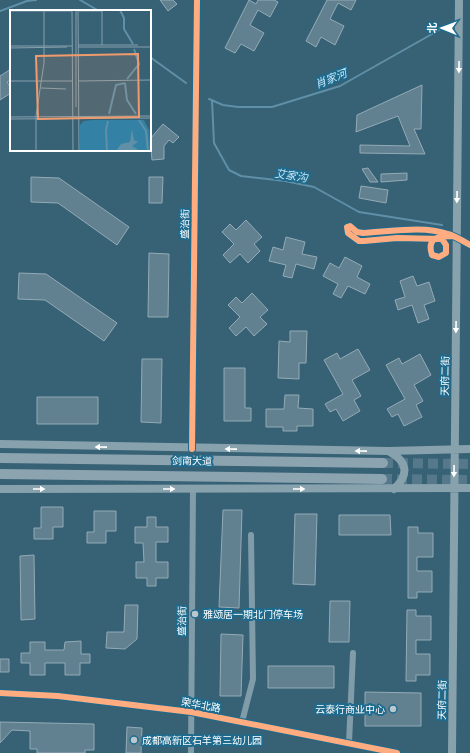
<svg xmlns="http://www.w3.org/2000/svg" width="470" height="753" font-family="Raleway,'Noto Sans SC',sans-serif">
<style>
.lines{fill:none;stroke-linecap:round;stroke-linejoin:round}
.stream{stroke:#5f90a8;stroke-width:2}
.building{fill:#628190;stroke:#93abb6}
.trunk-tunnel{stroke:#55798a;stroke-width:10;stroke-dasharray:10 5;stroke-linecap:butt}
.minor{stroke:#7f9ca8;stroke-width:6}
.secondary{stroke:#87a2ad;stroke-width:8}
.trunk{stroke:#8ca4b0;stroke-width:10}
.cycleway-casing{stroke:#1e6b8e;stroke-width:8}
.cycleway{stroke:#ffac80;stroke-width:6}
.oneway{fill:#fff}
.poi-dot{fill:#b9c8cf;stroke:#1e6b8e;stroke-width:1.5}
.labels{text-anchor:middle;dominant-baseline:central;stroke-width:4;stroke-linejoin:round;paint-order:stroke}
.street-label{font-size:10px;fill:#fff;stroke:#1e6b8e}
.poi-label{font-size:10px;fill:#fff;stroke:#1e6b8e;text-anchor:start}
.water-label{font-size:11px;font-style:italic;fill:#c4e6f6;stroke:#1e6b8e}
.inset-river{fill:none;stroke:#5f90a8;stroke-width:2}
.inset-road{fill:none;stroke:#87a0ac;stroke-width:1}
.view{fill:#f19b6d;fill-opacity:0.15;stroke:#f19b6d;stroke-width:2}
.inset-edge{fill:none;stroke:#fff;stroke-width:2}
</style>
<rect width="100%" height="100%" fill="#376175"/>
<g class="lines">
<!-- stream -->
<path class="stream" d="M80,0L99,11
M0,11L27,1L36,0
M150,57L186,83
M209,99L223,105L238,107H272L340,86L448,25
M212,100L214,143L229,170L241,176L285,181L314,187L359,212L442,225"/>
</g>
<!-- building -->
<path class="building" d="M160,0H173L177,4L168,11Z
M249,0L256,4L258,0H274L278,2L270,17L258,10L250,25L264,33L254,51L241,44L235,53L225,48Z
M327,0H356L351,10L338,3L330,19L344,26L335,45L321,37L316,47L306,41Z
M11,69V80L7,82L11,88V93L0,100V76Z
M422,85L421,129H414L425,154L360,153V145L410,146L398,116L356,132L357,115Z
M163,124L179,137L173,143L169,140L164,146V159L152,160L150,139Z
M368,168L378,182H370L362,169Z
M407,173V180L381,182V174Z
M31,177L59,178L129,227L117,245L58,203L31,202Z
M149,177H163L162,203H149Z
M361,186L388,190L386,203L359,198Z
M246,220L262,237L254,244L260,251L248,263L240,254L230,263L223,255L234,244L222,232L230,224L236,230Z
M286,237L305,242L302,254L317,257L314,269L296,264L292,278L283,276L286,265L269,261L273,247L283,250Z
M149,253L169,254L168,317H148Z
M345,257L362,266L357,277L370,284L365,294L348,286L341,298L333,294L338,284L323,276L330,263L339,268Z
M19,273L46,274L117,323L104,341L45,300L18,299Z
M413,276L417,286L429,282L435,301L424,305L429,319L418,323L412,305L398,310L395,300L405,297L400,281Z
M252,293L268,310L260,317L267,324L254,336L246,327L236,336L229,328L240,317L228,305L236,297L242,303Z
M290,331H307L306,363H299V379L278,378L279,341L290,342Z
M358,349L370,370L352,380L361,396L354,400L360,411L343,421L336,409L330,412L325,404L343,394L324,360L337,353L340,359Z
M420,354L431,375L414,385L423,401L416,405L422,417L404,426L398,414L392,417L387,409L405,399L386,365L399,358L402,364Z
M142,359H162L161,423L141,422Z
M224,368H245V408H251V421H224Z
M285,395H299L298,408L313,409V426H297V431H283V427H266V409H284Z
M37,397H98V424H37Z
M41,507H63V527H53V539H34V528H41Z
M223,510H242L239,608L219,607Z
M94,511H116V531H106V543H87V532H94Z
M295,514H317L315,585L293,584Z
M339,515H390L391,535H339Z
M147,517H156V527H168V542H156V562H168V578H156V586H147V578H136V562H144L143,543H135V527H147Z
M408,527H418V533H433V557H417V571H432V592H417V598H408Z
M34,555L35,619L21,620L20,556Z
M330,601H350L349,642H329Z
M125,605H138L137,639L125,649L106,648L107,632H124Z
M407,610H416V616H431V640H416V654H430V675H416V681H406Z
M221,634L243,635L241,696H220Z
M81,641V654H90V663H80V675H65V663H45V675H30V663H21V653H30V642H45V650H64L65,642Z
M0,659H9V672H0Z
M268,666H334V688H268Z
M365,692L421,693V726H365Z
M0,722L94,724V750H85V753H37V749H30V731L12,730L0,743Z
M127,727L142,728L141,753H126Z"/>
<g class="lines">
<!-- trunk-tunnel -->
<path class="trunk-tunnel" d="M383,463L470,464
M382,479L470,480"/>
<!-- minor -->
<path class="minor" d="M192,449L197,0
M0,693L58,696L191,712L397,753
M242,722L253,679L251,535
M349,743L353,653
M191,753L193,489"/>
<!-- secondary -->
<path class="secondary" d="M0,444L388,451L470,449
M390,452C408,462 409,475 394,489
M0,489L470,488
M452,753L459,0"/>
<!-- trunk -->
<path class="trunk" d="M0,458L383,463
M0,474L382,479"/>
<!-- cycleway casing -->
<g class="cycleway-casing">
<path id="cycleway" d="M453,236C440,236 426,237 432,255L439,257L446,253V245L442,239L397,238L364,241H359L348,233L347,227L350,226L357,232L363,233C390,232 422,225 448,234C455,236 463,241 470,245
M192,449L197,0
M0,693L58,696L191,712L397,753"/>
</g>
<!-- cycleway -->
<use href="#cycleway" class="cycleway"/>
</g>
<!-- one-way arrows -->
<defs><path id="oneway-solid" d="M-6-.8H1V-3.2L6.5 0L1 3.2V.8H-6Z"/></defs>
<g class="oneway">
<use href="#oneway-solid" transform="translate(459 67) rotate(91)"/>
<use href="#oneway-solid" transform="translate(457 197) rotate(91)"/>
<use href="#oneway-solid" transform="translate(456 327) rotate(91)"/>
<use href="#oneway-solid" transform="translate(101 447) rotate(-179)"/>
<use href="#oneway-solid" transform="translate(231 449) rotate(-179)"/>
<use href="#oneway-solid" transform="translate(361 451) rotate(-179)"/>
<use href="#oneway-solid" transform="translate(454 471) rotate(91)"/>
<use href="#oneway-solid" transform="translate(39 489)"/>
<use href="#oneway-solid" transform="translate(169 489)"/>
<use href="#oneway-solid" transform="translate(299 489)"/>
</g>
<!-- markers -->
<g class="poi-dot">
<circle cx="195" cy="614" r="4"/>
<circle cx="393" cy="709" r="4"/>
<circle cx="134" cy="740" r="4"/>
</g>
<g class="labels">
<!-- street labels -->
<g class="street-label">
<text transform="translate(185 224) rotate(-89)">盛治街</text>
<text transform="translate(445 376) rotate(-89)">天府二街</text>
<text transform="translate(192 461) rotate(1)">剑南大道</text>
<text transform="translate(182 621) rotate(-89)">盛治街</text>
<text transform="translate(442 700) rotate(-89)">天府二街</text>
<text transform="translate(201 705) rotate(10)">荣华北路</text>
</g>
<!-- poi labels -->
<g class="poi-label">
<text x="203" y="614">雅颂居一期北门停车场</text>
<text x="385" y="709" text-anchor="end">云泰行商业中心</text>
<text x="142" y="740">成都高新区石羊第三幼儿园</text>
</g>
<!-- water labels -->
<g class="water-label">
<text transform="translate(331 79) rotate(-22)">肖家河</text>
<text transform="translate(291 176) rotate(9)">艾家沟</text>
</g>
</g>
<!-- overview -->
<g transform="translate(10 10)">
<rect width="141" height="141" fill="#376175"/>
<path d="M82,110H134L139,120L141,141H70V115L74,111Z" fill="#3382a5"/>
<path d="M122,119L124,130L128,132L122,136L130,141H106L111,134L120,132Z" fill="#5f90a8"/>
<path class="inset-river" d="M110,0L114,8V19L123,34M117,69L129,54L124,39M115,73L117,90L126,104M99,104L106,75L115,73M129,110L136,121L138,141M97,141L96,120L98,111"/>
<path class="inset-road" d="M62,0L63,141M66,0V97M68,0L69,141M92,0V35M0,1H62M68,1H92M68,35H128M0,36H62M68,37H141M0,38L57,37M0,71H62M69,71L141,70M31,78L56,79M0,107L141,106M0,109L141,108M26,141V106L34,53V1"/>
<path class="view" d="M128,44L129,107L28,109L26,46Z"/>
<rect width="141" height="141" class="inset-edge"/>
</g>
<!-- north arrow -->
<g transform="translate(442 28) rotate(271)" stroke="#1e6b8e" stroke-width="3" paint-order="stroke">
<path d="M0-3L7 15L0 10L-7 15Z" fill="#ffffff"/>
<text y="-6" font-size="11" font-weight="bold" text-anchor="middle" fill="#ffffff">北</text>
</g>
</svg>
